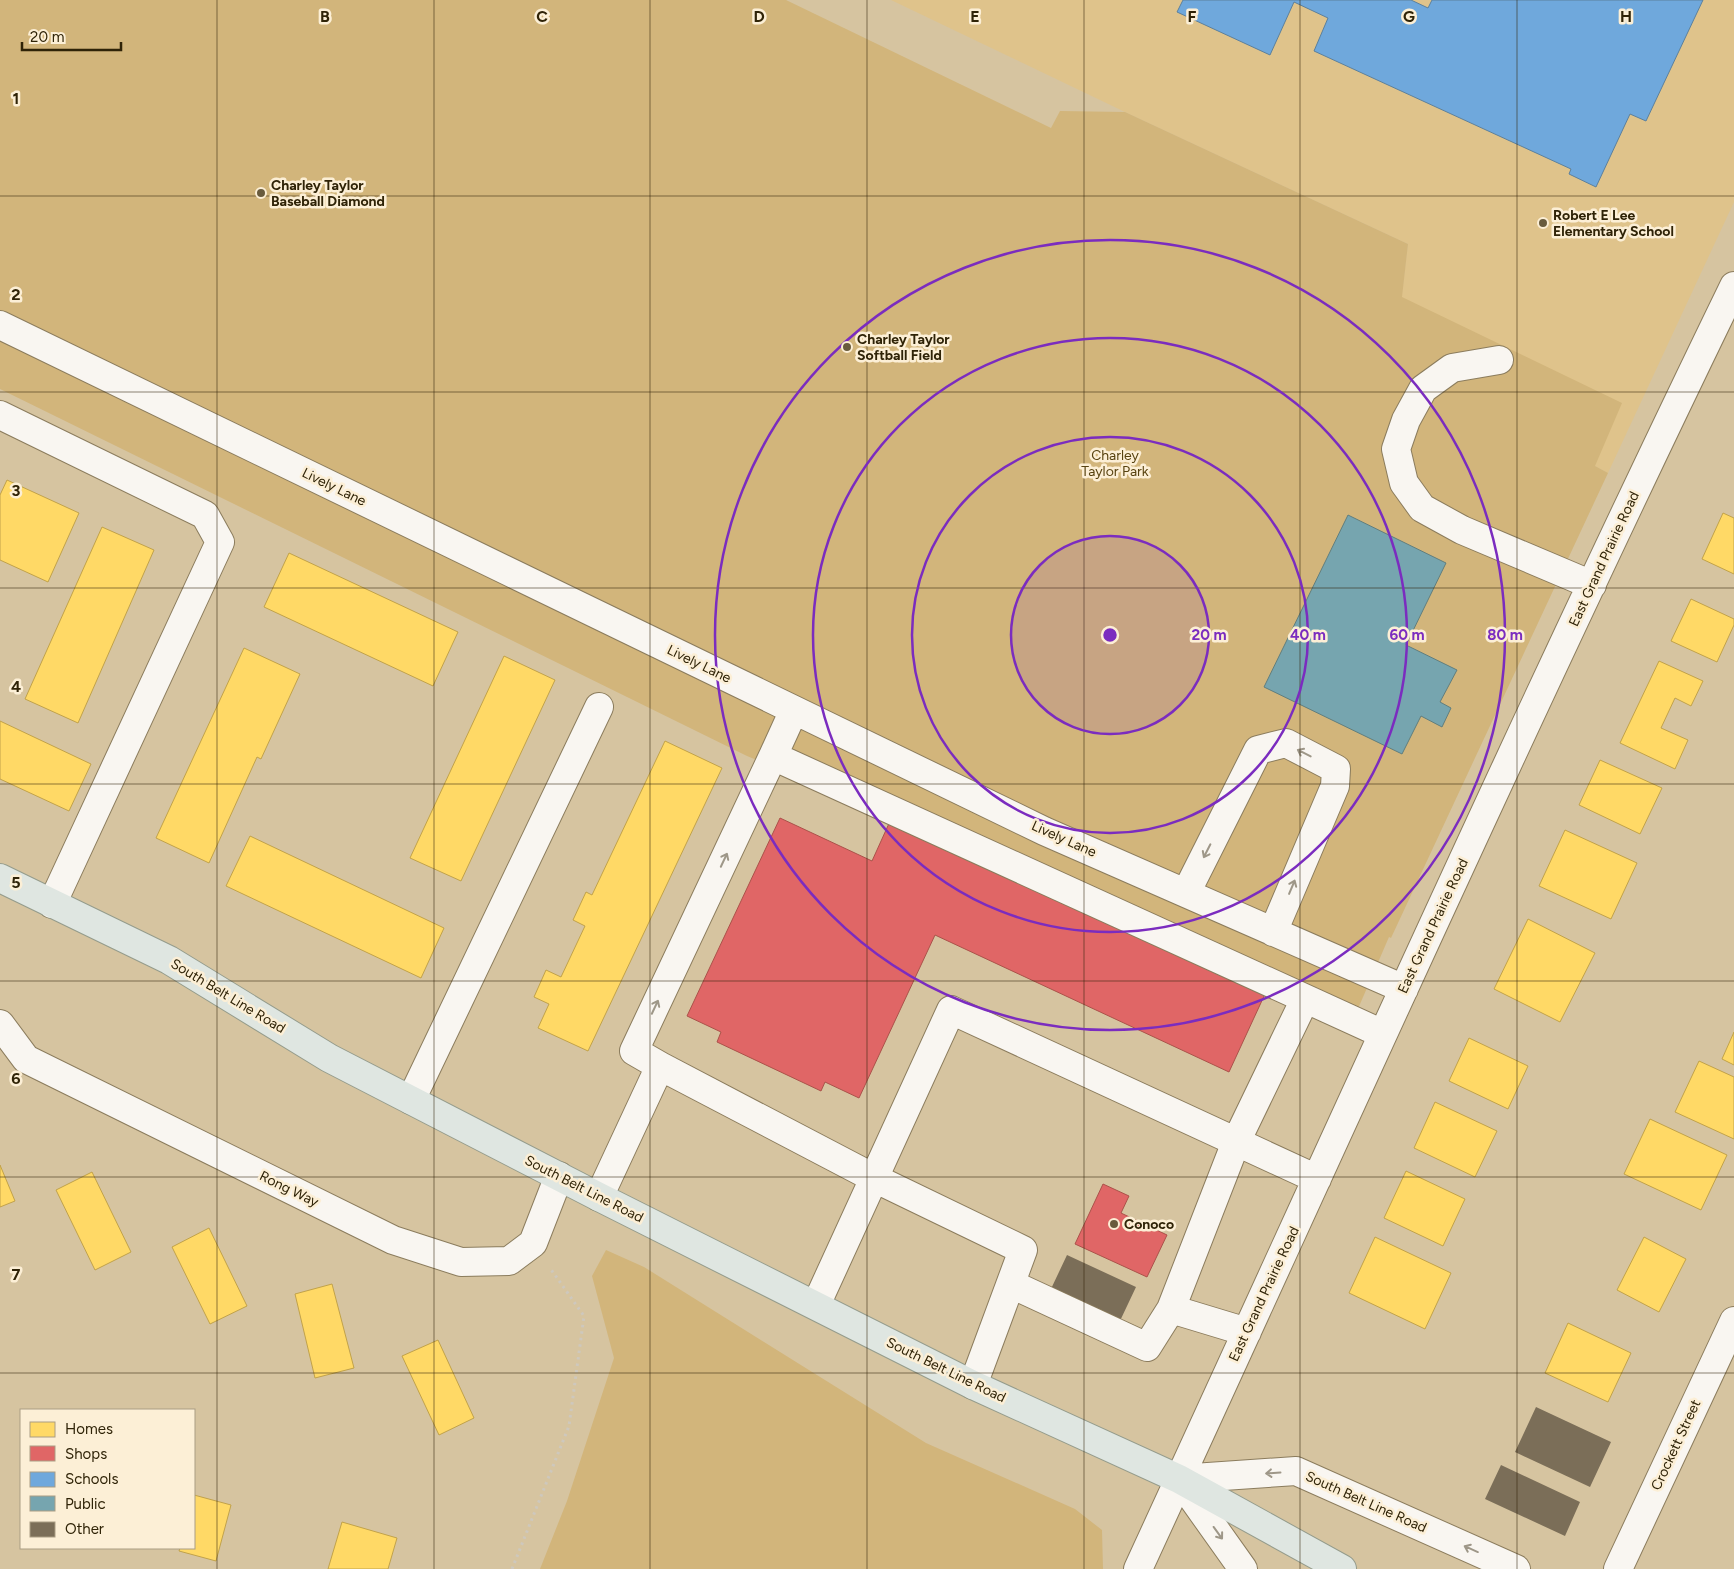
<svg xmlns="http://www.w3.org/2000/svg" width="1734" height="1569" font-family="Figtree,sans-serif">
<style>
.built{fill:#dfc38b}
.green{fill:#d2b57b}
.homes{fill:#ffd966;stroke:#c1a24a}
.shops{fill:#e06666;stroke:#ab524a}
.schools{fill:#6fa8dc;stroke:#5c809c}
.public{fill:#76a5af;stroke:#617e7d}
.building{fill:#7b6e58}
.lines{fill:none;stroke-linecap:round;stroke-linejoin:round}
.minor-casing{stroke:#8b7c5d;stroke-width:30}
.major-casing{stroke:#959c8c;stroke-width:30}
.path{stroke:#cec8bd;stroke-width:3;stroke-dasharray:2.5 4;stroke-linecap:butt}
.minor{stroke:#f9f6f1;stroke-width:28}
.major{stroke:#dfe6e1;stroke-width:28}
.oneway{stroke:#9e9788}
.grid{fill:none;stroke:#2f2307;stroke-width:1;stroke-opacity:0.55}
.ring{fill:none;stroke:#7b2cbf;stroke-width:2.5}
.poi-dot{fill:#695b3d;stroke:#fcefd6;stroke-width:2}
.labels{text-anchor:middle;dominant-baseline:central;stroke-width:5;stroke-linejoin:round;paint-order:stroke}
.poi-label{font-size:14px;font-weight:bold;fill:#2f2307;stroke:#fcefd6;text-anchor:start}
.park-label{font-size:14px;fill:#574210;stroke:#fcefd6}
.street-label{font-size:14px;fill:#2f2307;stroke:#fcefd6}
.grid-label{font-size:16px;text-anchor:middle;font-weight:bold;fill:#2f2307;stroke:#fcefd6;stroke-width:5;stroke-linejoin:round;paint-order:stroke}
.centre{fill:#7b2cbf;stroke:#fcefd6;stroke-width:2.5}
.ring-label{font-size:15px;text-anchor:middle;font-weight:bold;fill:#7b2cbf;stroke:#fcefd6;stroke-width:5;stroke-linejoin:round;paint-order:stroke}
</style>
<rect width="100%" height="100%" fill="#d6c4a0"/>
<!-- built -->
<path class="built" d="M891,0H1734V202L1608,473L1433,379L1398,326L1408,244L1125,112Z"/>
<!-- green -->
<path class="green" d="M0,0H786L1051,128L1060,111L1125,112L1408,244L1402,297L1622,403L1595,466L1608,473L1391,938L1389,937L1357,1011L747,756L0,389Z
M606,1250L644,1267L926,1443L1075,1509L1102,1530L1103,1569H540L567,1501L614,1358L592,1276Z"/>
<!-- homes -->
<path class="homes" d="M7,480L79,513L48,582L0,560V495Z
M1723,513L1734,518V574L1702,559Z
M102,527L154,550L78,723L25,699Z
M289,553L458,632L433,686L264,607Z
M1691,599L1734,619V625L1717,662L1671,641Z
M244,648L300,674L261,759L257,757L209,863L156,838Z
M504,656L555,680L461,881L410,858Z
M1659,661L1703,681L1691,706L1675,698L1661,728L1688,740L1675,769L1620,743Z
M0,721L91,764L69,811L0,779Z
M665,741L722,768L588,1051L538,1028L549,1004L534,997L546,970L561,977L585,926L573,920L586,892L592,895Z
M1600,760L1662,788L1640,834L1579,805Z
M1565,830L1637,863L1611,919L1539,886Z
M250,836L444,928L421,978L226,886Z
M1528,919L1595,953L1560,1022L1494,989Z
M1734,1032V1065L1722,1059Z
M1469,1038L1528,1066L1508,1109L1449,1081Z
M1699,1061L1734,1077V1139L1675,1112Z
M1435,1102L1497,1131L1475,1177L1414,1148Z
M1650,1119L1727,1155L1701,1210L1624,1174Z
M0,1165L15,1201L0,1207Z
M1406,1171L1465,1199L1443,1246L1384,1218Z
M92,1172L131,1252L95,1270L56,1190Z
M209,1228L247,1306L210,1324L172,1247Z
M1375,1237L1451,1273L1425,1329L1349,1293Z
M1644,1237L1686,1259L1659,1312L1617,1290Z
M332,1284L354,1368L315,1378L295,1294Z
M1568,1323L1631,1353L1608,1402L1545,1373Z
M438,1340L474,1418L439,1435L402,1356Z
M194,1495L231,1505L216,1561L179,1551L180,1548H194Z
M342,1522L397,1538L388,1569H328Z"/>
<!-- shops -->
<path class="shops" d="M780,818L872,861L891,819L1265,994L1229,1072L935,935L859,1098L825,1082L821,1091L717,1042L721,1032L687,1016Z
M1103,1184L1129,1196L1121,1213L1167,1235L1147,1277L1075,1244Z"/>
<!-- schools -->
<path class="schools" d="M1183,0H1411L1428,8L1432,0H1703L1646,121L1630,114L1596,187L1569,174L1571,169L1314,51L1328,18L1294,2L1270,55L1177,12Z"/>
<!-- public -->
<path class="public" d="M1348,515L1446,563L1406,645L1457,670L1440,702L1451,708L1442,727L1421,716L1402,754L1264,687Z"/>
<!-- building -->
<path class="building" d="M1067,1255L1136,1287L1119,1323L1050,1291Z
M1536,1407L1611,1442L1590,1487L1515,1452Z
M1501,1465L1580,1502L1565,1536L1485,1499Z"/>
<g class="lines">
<!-- minor casing -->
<g class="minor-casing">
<path id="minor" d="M0,325L1044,831L1404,989
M1499,360L1452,368L1423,389L1406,420L1396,449L1404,483L1422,508L1462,530L1592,585
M0,415L205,515L220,542L52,904
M794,710L773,756L1383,1034
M1186,893L1258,750L1286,743L1336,769L1335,786L1273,932
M0,1024L26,1059L393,1240L461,1262L509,1261L533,1243L559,1176
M660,1066L874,1178L1023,1250L973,1385
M411,1100L599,707
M599,1197L660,1066L634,1051L773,756
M1011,1284L1147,1347L1171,1309L1236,1142L1305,999
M816,1305L951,1010L1317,1179
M1171,1309L1247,1332
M1179,1479L1296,1471L1516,1569
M1179,1479L1243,1569
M1138,1569C1335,1141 1528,710 1734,286
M1618,1569L1734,1321"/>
</g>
<!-- major casing -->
<g class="major-casing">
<path id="major" d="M0,878L169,960L329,1058L599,1197L973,1385L1179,1479L1342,1569"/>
</g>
<!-- path -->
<path class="path" d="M512,1569L569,1426L584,1316L550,1268"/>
<!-- minor -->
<use href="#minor" class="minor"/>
<!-- major -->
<use href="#major" class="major"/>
</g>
<!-- one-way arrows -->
<defs><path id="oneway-shaft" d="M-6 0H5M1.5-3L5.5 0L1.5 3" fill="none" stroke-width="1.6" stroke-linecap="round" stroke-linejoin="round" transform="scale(1.25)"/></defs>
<g class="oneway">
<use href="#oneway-shaft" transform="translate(1304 753) rotate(-153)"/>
<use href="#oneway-shaft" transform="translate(1207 851) rotate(117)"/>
<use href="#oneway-shaft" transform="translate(724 860) rotate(-65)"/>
<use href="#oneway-shaft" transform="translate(1292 887) rotate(-67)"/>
<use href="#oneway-shaft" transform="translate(655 1007) rotate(-65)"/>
<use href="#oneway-shaft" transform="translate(1273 1473) rotate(176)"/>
<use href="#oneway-shaft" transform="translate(1218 1533) rotate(54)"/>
<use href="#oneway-shaft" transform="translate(1471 1549) rotate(-156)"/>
</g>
<!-- grid -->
<path class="grid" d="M217,0V1569M434,0V1569M650,0V1569M867,0V1569M1084,0V1569M1300,0V1569M1517,0V1569M0,196H1734M0,392H1734M0,588H1734M0,784H1734M0,981H1734M0,1177H1734M0,1373H1734"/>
<!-- distance rings -->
<circle cx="1110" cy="635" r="99" fill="#7b2cbf" fill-opacity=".12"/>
<g class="ring">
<circle cx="1110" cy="635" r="99"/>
<circle cx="1110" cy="635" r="198"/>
<circle cx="1110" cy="635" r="297"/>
<circle cx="1110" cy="635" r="395"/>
</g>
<!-- markers -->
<g class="poi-dot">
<circle cx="261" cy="193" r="5"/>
<circle cx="1543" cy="223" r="5"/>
<circle cx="847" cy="347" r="5"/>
<circle cx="1114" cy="1224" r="5"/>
</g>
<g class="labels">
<!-- poi labels -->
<g class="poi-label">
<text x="271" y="185">Charley Taylor<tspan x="271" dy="16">Baseball Diamond</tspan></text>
<text x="1553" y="215">Robert E Lee<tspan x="1553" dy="16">Elementary School</tspan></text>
<text x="857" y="339">Charley Taylor<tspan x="857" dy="16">Softball Field</tspan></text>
<text x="1124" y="1224">Conoco</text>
</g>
<!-- park labels -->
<g class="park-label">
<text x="1115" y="455">Charley<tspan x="1115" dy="16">Taylor Park</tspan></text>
</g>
<!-- street labels -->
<g class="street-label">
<text transform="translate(334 487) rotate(26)">Lively Lane</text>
<text transform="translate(1604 559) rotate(-65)">East Grand Prairie Road</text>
<text transform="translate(699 664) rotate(26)">Lively Lane</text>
<text transform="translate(1064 839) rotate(24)">Lively Lane</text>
<text transform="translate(1433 926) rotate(-65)">East Grand Prairie Road</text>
<text transform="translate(228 996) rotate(31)">South Belt Line Road</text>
<text transform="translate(289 1189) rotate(26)">Rong Way</text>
<text transform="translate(584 1189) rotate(27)">South Belt Line Road</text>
<text transform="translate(1264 1294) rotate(-65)">East Grand Prairie Road</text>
<text transform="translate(946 1370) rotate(26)">South Belt Line Road</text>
<text transform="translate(1676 1445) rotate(-65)">Crockett Street</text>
<text transform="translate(1366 1502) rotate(24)">South Belt Line Road</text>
</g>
</g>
<g class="grid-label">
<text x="325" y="22">B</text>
<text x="542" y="22">C</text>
<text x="759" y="22">D</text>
<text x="975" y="22">E</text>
<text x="1192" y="22">F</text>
<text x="1409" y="22">G</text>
<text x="1626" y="22">H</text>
<text x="16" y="104">1</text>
<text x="16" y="300">2</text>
<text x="16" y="496">3</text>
<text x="16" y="692">4</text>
<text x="16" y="888">5</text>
<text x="16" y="1084">6</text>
<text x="16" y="1280">7</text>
</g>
<circle cx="1110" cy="635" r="8" class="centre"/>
<g class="ring-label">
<text x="1209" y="640">20 m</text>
<text x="1308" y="640">40 m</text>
<text x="1407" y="640">60 m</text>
<text x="1505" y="640">80 m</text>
</g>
<!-- legend -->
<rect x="20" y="1409" width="175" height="140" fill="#fcefd6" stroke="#aa9d83"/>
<rect x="30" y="1422" width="25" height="15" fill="#ffd966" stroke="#aa9d83"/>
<text x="65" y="1434" font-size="15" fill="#2f2307">Homes</text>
<rect x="30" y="1446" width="25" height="15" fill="#e06666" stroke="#aa9d83"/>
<text x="65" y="1459" font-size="15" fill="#2f2307">Shops</text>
<rect x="30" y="1472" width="25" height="15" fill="#6fa8dc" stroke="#aa9d83"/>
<text x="65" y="1484" font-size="15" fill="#2f2307">Schools</text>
<rect x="30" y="1496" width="25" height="15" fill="#76a5af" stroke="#aa9d83"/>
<text x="65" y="1509" font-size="15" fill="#2f2307">Public</text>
<rect x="30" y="1522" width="25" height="15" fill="#7b6e58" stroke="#aa9d83"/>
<text x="65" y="1534" font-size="15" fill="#2f2307">Other</text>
<!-- scale -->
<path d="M22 42v8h99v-8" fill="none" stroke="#2f2307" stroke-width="2.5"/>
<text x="30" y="42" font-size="15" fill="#2f2307" stroke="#fcefd6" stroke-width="4" paint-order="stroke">20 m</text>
</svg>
